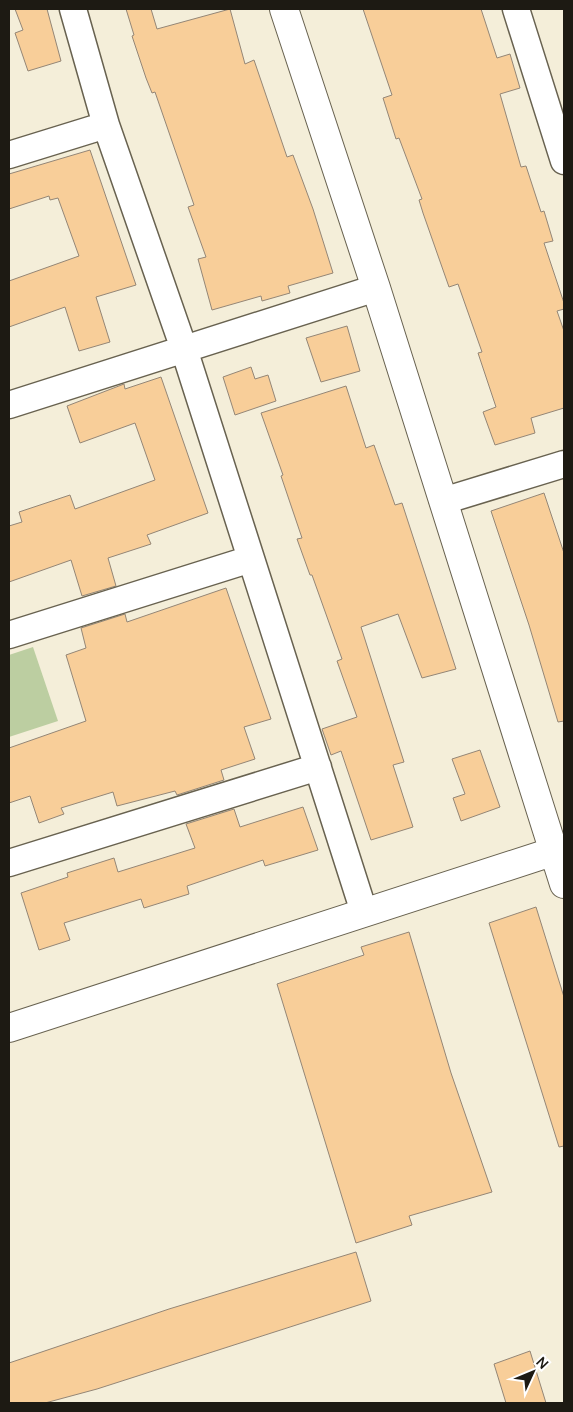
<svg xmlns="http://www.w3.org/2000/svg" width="573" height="1412" font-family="Manrope,sans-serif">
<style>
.green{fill:#bccea1}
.building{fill:#f8ce99;stroke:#948676}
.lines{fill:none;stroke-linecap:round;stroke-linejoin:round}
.minor-casing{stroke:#686250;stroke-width:29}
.tertiary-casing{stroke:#686250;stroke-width:30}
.minor{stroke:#fff;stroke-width:26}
.tertiary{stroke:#fff;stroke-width:28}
</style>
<rect width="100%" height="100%" fill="#f4eed9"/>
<!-- green -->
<path class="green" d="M33,647L58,721L9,737V655Z"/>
<!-- building -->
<path class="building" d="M15,9H47L61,61L28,71L15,33L23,30Z
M126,9H151L157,29L230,9L245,64L254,60L287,157L293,155L313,209L333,273L288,286L290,293L262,301L261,296L212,310L198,259L206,257L188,207L194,205L155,92L152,93L146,78L132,36L134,35Z
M363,9H481L497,58L510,54L520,88L500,94L521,167L526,166L541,212L544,211L553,241L544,243L564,303V309L557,311L564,331V408L531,418L535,433L495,445L483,412L496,407L478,353L482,352L458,284L449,287L423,213L419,200L422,199L399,138L396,139L383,98L392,95Z
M90,150L136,285L96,297L110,342L79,351L65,307L9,327V281L79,256L58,198L50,200L49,196L9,209V174Z
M347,326L360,371L321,382L306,338Z
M251,367L255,379L268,375L276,401L235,415L223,377Z
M161,377L208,513L147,535L151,544L108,558L116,586L82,596L71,560L9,582V526L22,522L19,512L70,495L75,509L155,480L135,423L80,443L67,406L124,384L125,389Z
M346,386L366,448L374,445L395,505L402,503L456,669L422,678L398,614L361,627L404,762L393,765L413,827L371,840L341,751L331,755L322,729L357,717L337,661L342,659L312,575H310L297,539L302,538L281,476L283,475L261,413Z
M544,493L564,553V721L558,722L529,625L491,511Z
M226,588L271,719L244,727L255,759L221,770L224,780L177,795L175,791L117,806L113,792L61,808L64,814L39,823L30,796L9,803V748L86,721L66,655L86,648L81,628L125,614L127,622Z
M480,750L500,807L461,821L453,798L465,794L452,759Z
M303,807L318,850L265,866L263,860L187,886L189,894L144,908L141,899L64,923L70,940L39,950L21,893L68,877L67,873L114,858L118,872L195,848L186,824L234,809L240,827Z
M536,907L564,997V1146L559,1147L489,923Z
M409,932L451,1073L492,1192L409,1216L412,1225L356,1243L277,984L364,955L361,947Z
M356,1252L371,1301L97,1389L45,1403H9V1363L169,1309Z
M530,1351L546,1403H506L494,1364Z"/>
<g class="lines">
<!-- minor casing -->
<g class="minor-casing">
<path id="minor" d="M73,9L106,125L184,349L364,912
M516,9L564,161
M9,155L106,125
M9,405L376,288
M443,501L564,464
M9,635L251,559
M9,863L318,767"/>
</g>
<!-- tertiary casing -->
<g class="tertiary-casing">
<path id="tertiary" d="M284,9L376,288L564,884
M9,1028L564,848"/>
</g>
<!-- minor -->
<use href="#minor" class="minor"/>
<!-- tertiary -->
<use href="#tertiary" class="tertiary"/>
</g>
<!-- border -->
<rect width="573" height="1412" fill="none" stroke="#1d1a13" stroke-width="20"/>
<!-- north arrow -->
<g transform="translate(533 1372) rotate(46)" stroke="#ffffff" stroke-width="4" paint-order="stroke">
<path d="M0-4L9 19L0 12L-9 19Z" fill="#1d1a13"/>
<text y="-8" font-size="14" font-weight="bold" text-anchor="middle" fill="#1d1a13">N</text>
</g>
</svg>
